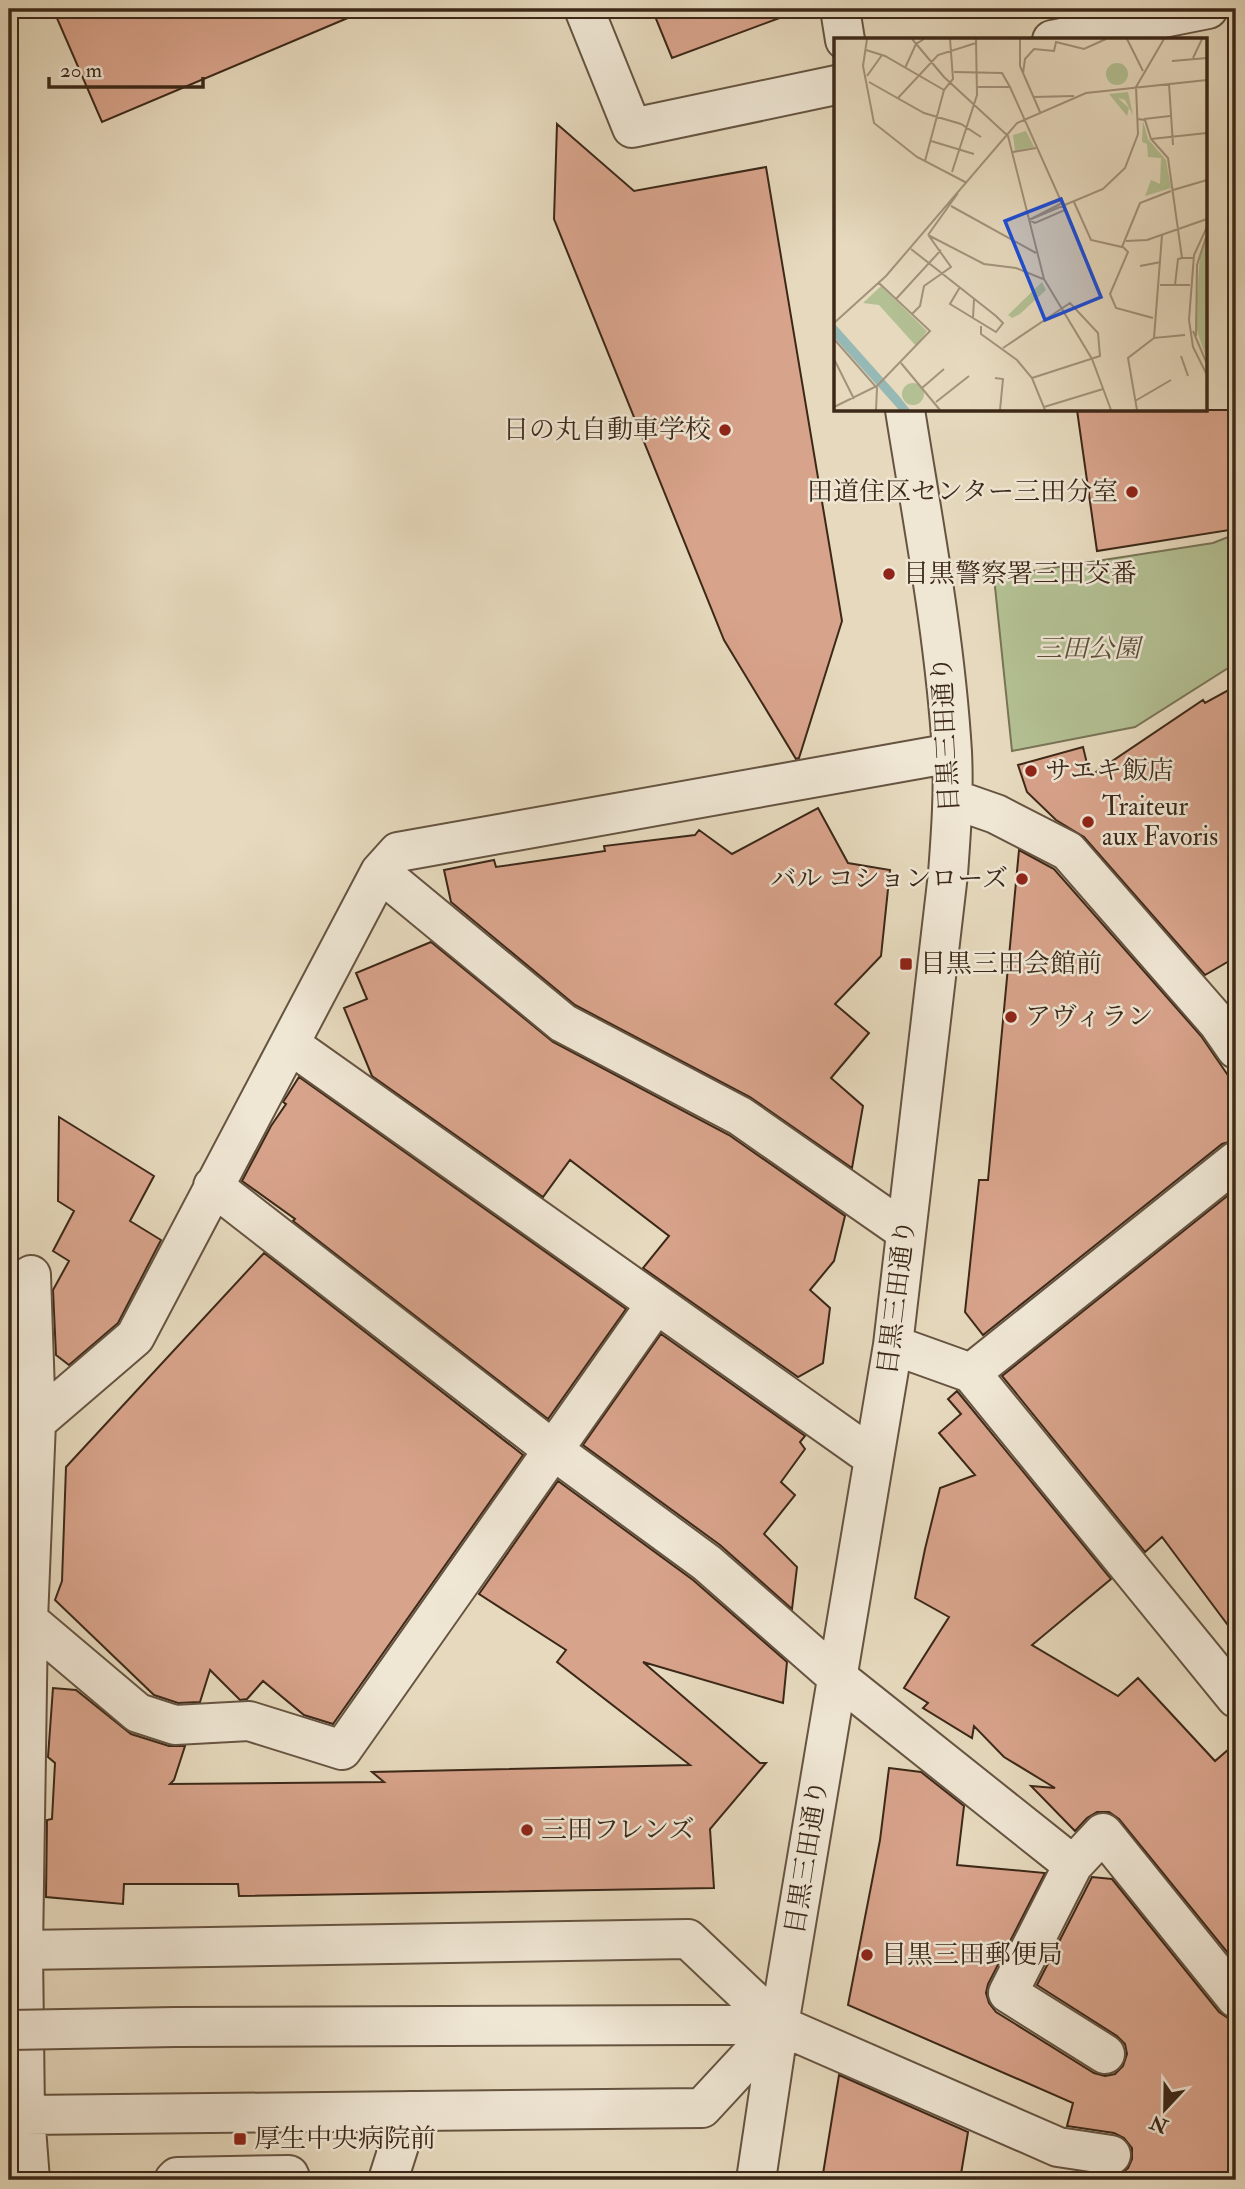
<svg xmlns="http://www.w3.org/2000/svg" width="1245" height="2189" font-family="'IM FELL Double Pica','Noto Serif JP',serif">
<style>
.green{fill:#b3c093;stroke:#787456;stroke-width:2}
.building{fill:#d8a38b;stroke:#3c2818;stroke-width:2}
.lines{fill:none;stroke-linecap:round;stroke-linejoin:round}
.minor-casing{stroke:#665441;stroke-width:42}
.minor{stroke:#efe6d4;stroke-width:38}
.rail{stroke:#3c2818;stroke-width:5;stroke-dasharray:12 12;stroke-linecap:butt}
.minor-bridge-casing{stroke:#665441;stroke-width:42;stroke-linecap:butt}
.minor-bridge{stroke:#efe6d4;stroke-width:38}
.poi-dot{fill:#8f2418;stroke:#efe6d4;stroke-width:2.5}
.labels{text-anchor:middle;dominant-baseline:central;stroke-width:5;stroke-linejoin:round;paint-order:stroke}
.poi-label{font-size:26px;fill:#3c2818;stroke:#efe6d4;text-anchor:start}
.park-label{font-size:26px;font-style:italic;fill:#5a4e37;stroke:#efe6d4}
.street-label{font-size:26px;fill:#3c2818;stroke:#efe6d4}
.inset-road{fill:none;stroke:#a2927b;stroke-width:2}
.view{fill:#1d4ed8;fill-opacity:0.15;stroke:#1d4ed8;stroke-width:3.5}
.inset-edge{fill:none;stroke:#3c2818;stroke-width:3.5}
</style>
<rect width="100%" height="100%" fill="#e6d9bd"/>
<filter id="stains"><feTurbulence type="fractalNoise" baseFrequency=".00286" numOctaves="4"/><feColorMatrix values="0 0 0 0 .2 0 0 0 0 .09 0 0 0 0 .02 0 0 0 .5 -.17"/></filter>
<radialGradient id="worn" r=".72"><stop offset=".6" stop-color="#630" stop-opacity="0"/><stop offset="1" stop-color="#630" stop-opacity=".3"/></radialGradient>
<!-- green -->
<path class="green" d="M1236,534V663L1135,727L1012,751L994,577L1213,543Z"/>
<!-- building -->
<path class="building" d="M53,9H369L102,122Z
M652,9H792L793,13L672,58Z
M557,124L634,191L766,167L842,621L799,758L796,759L724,640L554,219Z
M1077,410H1236V529L1097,551Z
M1236,686V957L1205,975L1084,837L1056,820L1027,792L1018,765L1083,747L1090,776L1203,700L1205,703Z
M818,808L848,863L890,870L881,956L835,1004L869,1033L831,1078L863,1106L852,1168L750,1097L575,1005L451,902L444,870L494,860L496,867L544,860L605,851L604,846L695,835L699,830L732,854Z
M1019,850L1054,869L1201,1036L1236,1087V1140L1222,1144L983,1335L965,1312L979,1180H988Z
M431,942L553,1042L729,1135L845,1216L834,1261L810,1290L830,1308L823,1363L798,1377L643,1268L669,1236L570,1160L543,1197L372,1076L344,1008L367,999L356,973Z
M299,1077L626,1309L548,1419L293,1221L295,1219L242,1181L271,1126L286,1104L283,1102L287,1096Z
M59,1117L154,1176L130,1221L161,1240L118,1323L69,1365L56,1355L53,1290L69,1261L53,1251L74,1211L58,1201Z
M1236,1189V1636L1162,1537L1145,1552L1002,1376Z
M264,1253L523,1455L333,1724L304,1715L263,1681L247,1699L240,1700L210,1670L200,1702L178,1703L154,1695L55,1600L62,1581L66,1467Z
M661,1334L805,1436L800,1442L805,1449L781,1482L795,1495L764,1534L797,1567L792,1609L720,1545L583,1445Z
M957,1391L1111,1579L1032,1645L1118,1696L1138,1678L1215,1761L1236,1743V1963L1119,1819L1109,1812H1097L1087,1818L1075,1831L1031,1786L1055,1788L1004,1757L974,1726L972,1738L923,1708L928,1703L904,1688L949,1617L915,1598L925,1549L940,1488L975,1475L939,1433L961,1414L948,1399Z
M558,1481L693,1580L787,1662L783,1703L643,1662L760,1763H766L710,1829L714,1888L239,1896L238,1884H124L123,1904L46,1897L47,1820L52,1819L55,1763L48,1757L53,1688L76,1690L131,1734L169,1746H185L174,1780L170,1784L384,1782L372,1772L690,1765L557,1662L566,1650L479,1594Z
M889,1768L921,1772L964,1806L957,1865L1045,1873L988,1984L986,1993L989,2003L996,2012L1094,2073L1105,2076L1115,2074L1123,2066L1127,2054L1125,2044L1117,2036L1037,1985L1092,1877L1112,1879L1219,2012L1228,2018L1236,2019V2180H1102L1103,2176H1118L1128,2168L1132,2159V2148L1124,2138L1114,2133L1067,2126L1073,2103L848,2005L880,1840Z
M839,2075L968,2132L960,2180H822Z"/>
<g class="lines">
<!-- minor casing -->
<g class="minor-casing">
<path id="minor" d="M584,9L632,128L836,85
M840,9L845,40
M1052,40L1208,9
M953,799L996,814L1068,851L1218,1023L1236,1049
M380,872L563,1023L740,1116L905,1231
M291,1045L874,1458
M213,1186L553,1450L707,1563L837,1677L1073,1865L1103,1833L1236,1998
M893,1345L971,1373L1236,1698
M971,1373L1236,1161
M36,1422L135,1337L380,872L398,852L952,753
M28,1620L138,1713L175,1725L249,1721L342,1750L656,1304
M1073,1865L1008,1993L1105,2054
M23,1950L688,1939L779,2025L1058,2147L1111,2155
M696,2025H779
M25,2115L702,2108L779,2025
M30,2180L25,2115L23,1950L28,1620L36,1422L31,1275
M174,2180L177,2177L289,2175L291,2180
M388,2180L410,2111
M756,2180L779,2025L893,1345L948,874C951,833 954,793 952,752C945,637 923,523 905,410"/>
</g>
<!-- minor -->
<use href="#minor" class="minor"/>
<!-- rail -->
<path class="rail" d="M9,731L12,822L9,952"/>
<!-- minor-bridge casing -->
<g class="minor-bridge-casing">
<path id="minor-bridge" d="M9,2030L175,2027L696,2025"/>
</g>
<!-- minor-bridge -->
<use href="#minor-bridge" class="minor-bridge"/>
</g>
<!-- markers -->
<g class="poi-dot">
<circle cx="725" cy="430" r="7"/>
<circle cx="1132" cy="492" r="7"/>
<circle cx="889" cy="574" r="7"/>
<circle cx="1031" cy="771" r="7"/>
<circle cx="1088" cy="822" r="7"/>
<circle cx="1022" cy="879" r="7"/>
<rect x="899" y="957" width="14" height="14" rx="3.5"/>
<circle cx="1011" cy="1017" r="7"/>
<circle cx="527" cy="1830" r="7"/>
<circle cx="867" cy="1955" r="7"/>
<rect x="233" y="2132" width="14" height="14" rx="3.5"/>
</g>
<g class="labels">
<!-- poi labels -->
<g class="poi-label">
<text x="711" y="430" text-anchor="end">日の丸自動車学校</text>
<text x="1118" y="492" text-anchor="end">田道住区センター三田分室</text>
<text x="903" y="574">目黒警察署三田交番</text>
<text x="1045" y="771">サエキ飯店</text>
<text x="1102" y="807">Traiteur<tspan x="1102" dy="30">aux Favoris</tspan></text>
<text x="1008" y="879" text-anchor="end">バル コションローズ</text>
<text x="920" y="964">目黒三田会館前</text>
<text x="1025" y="1017">アヴィラン</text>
<text x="541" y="1830">三田フレンズ</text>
<text x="881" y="1955">目黒三田郵便局</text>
<text x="254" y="2139">厚生中央病院前</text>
</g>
<!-- park labels -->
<g class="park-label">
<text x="1088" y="649">三田公園</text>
</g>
<!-- street labels -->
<g class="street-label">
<text transform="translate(946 734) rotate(-93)">目黒三田通り</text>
<text transform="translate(897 1297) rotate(-83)">目黒三田通り</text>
<text transform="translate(807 1857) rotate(-81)">目黒三田通り</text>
</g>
</g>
<!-- overview -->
<g transform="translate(834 38)">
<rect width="373" height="373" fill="#e6d9bd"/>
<path d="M272 36a11 11 0 1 1 22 0a11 11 0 1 1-22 0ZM294,54L299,77L291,62L284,60L295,70L293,78L275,56ZM309,83L314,101L332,122L337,150L311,158L317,142L326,146L327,120L314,119L313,106L308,104ZM192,93L200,109L181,113L179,97ZM373,199V322L361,287L366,217ZM208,244L212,252L186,276L178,280L174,277ZM47,248L93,293L82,308L45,267L29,265ZM68 356a11 11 0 1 1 22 0a11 11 0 1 1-22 0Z" fill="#b3c093"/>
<path d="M0,285L65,358L76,372H65L0,299Z" fill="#97b9b5"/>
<path class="inset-road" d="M33,1L29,28L40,85L83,119L133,145M78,1L110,39L174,98L210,241L258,321L277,372M186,1V28L206,74M293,1L309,33M32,12L51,18L110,52M359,20L368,1M338,23L373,20M71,30L82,6L90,1M120,34L168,35L176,49L231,172L201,185L195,182M189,35L191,21L200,11L220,13L222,4L250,11L272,1M33,38L48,17M35,44L90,75L127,86L147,99M335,46L339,107M144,49H176M199,59L240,58M64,60L104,17L142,5M304,81L311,82L317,101L334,120L348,220H359M310,81L336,78M317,101L373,95M97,103L140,116M179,114L202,110M91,123L110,52L119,41L116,1M118,134L143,57L142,1M339,152L373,142M240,164L257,202L288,209L306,165L337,153M117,168L202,215M195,182L269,151L291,130L304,96L302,49L330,1M195,182L228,165M373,189L360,217L355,282L359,309L373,337M94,197L150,226L182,230L209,241M94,197L124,155M328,197L320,300L351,297M292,203L313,202L373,181M289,209L294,214L276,256L282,270L319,280M77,211L162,278L169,285L162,294L139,280L140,261M306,228L327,224M326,247H356M341,247L344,221L348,220M126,249L116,266L139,280M62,261L107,212M78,276L86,268L90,248L117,229L95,198M0,285L52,238L183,85L252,55L373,42M147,288V296L183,322L198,340L211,372M359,293L373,326M362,298L363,227L372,199M0,301L43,350L42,372M169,310L236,265L264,295L266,318L198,340M347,318L354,338M0,321L20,361M67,325L106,372M161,340L169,341L166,372M88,350L110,331M301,363L337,342M102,364L135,338M0,369L43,348L96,293L45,245M210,369L269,351M303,372L294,320L320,300"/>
<path class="view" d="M227,161L267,259L211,282L171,183Z"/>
<rect width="373" height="373" class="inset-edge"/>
</g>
<!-- margin -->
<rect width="1245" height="2189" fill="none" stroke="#e6d9bd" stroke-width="35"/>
<rect x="10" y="10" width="1224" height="2168" fill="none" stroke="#3c2818" stroke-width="3.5"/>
<rect x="18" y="18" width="1210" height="2154" fill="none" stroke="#3c2818" stroke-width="2"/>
<!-- north arrow -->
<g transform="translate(1165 2109) rotate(202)" stroke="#efe6d4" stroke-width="5" paint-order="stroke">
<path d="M0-5L12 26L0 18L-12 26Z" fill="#3c2818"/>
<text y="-10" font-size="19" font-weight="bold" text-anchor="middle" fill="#3c2818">N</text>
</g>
<!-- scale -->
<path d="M49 77v10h154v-10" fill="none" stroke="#3c2818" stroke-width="3.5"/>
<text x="60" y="77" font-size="21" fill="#3c2818" stroke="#efe6d4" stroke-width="5" paint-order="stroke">20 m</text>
<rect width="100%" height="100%" filter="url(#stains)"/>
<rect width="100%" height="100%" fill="url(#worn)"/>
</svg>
